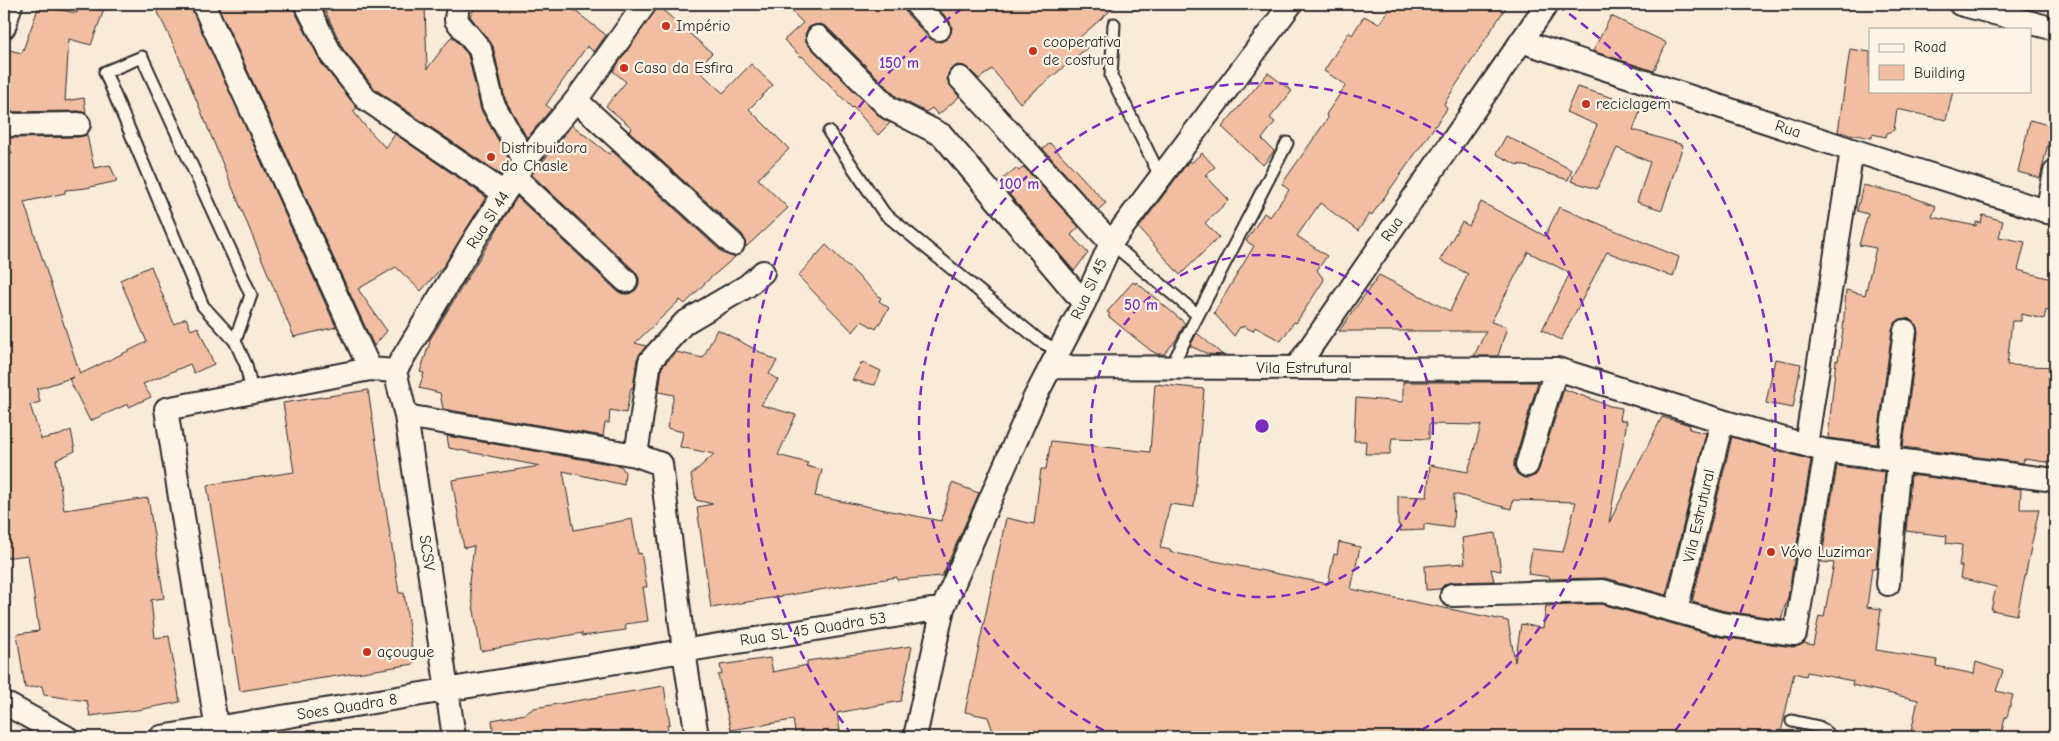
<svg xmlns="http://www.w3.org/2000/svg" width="2059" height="741" font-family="'Comic Neue',sans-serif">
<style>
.building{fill:#f1bea2;stroke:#2b2b2b}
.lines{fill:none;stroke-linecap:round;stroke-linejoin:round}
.service-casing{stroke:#2b2b2b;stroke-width:15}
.minor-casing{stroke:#2b2b2b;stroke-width:26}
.service{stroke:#fcf5e5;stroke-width:11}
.minor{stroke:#fcf5e5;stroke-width:22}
.ring{fill:none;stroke:#7b2cbf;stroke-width:2.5;stroke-dasharray:9 6}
.poi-dot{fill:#c8321e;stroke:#fcf5e5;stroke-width:2}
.labels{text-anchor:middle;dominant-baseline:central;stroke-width:4.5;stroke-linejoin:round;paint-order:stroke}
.poi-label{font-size:16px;fill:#2b2b2b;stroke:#fcf5e5;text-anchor:start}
.street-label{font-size:16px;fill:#2b2b2b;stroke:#fcf5e5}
.centre{fill:#7b2cbf;stroke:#fcf5e5;stroke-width:2.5}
.ring-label{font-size:15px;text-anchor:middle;font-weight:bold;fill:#7b2cbf;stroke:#fcf5e5;stroke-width:4.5;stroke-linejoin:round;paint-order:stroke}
</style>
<rect width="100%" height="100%" fill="#faead8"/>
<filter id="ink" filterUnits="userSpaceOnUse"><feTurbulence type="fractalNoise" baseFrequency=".02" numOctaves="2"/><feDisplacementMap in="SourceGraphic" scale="10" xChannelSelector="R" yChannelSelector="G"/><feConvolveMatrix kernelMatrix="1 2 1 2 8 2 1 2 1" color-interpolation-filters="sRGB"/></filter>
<g filter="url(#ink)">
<!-- building -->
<path class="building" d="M78,4H106L91,45L69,39L65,101L84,98L86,113L79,111L4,112V65L9,50L22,53L39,6L77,13Z
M154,4H190L336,327L294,337L175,48Z
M217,4H293L294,10L322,64L357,108L353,111L365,126L386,148L395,134L486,197L445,264L421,291L396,267L358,289L387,331L374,346Z
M322,4H387V9L425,6L427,69L452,36L468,55L481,110L510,161L501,175L375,89L343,49Z
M477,4H566L606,35L594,52L587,46L546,105L551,109L527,138L505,99L493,46L470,16Z
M785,4H903L906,13L929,38L935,41L941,42L948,38L951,33L952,27L949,20L934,4H1118L1079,38L1087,48L1020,103L992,69L979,79L969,69L964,66L958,65L951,69L948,74L947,80L959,97L938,115L932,108L926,112L897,97L827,27L821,24L814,25L809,27L805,34L806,41L809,46L880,117L890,123L878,135L853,107L852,108L802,56L801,57L784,40L803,23Z
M1393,4H1508L1444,104L1447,108L1445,112L1371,216L1369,214L1358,231L1320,203L1297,236L1327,256L1317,270L1324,280L1296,323L1294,322L1281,341L1255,327L1253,331L1243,326L1242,328L1240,327L1234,336L1214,313L1254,246L1246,241L1264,213L1270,217L1289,190L1282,184L1328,118L1326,116L1327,113L1346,85L1324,71L1349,32L1352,35L1364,16L1379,24Z
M658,6L712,53L697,69L723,93L751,64L773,85L749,109L789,149L758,179L788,208L746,247L745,240L742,234L629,131L632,128L606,106L626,82L613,71Z
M1611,16L1665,42L1666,44L1654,71L1593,51Z
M1850,49L1870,52V91H1953L1946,120L1897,109L1894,130L1887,133L1886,137L1872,134V138L1838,132Z
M1268,73L1292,91L1270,118L1275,122L1262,139L1274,151L1263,165L1222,127Z
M1577,87L1640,106L1639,111L1640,112L1633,130L1683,145L1662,210L1637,202L1650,162L1617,148L1597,189L1571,181L1597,125L1566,112Z
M2030,120L2052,126L2040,178L2018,172Z
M572,125L609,154L612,151L724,254L735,257L708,280L685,304L680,300L635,343L646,346L637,359L633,388H631L626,413L610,410L609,423H605L603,436L443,409L440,393L419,388L424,373L420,372L430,342L429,341L517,197L617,291L623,294H629L636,290L639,284V278L635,271L532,175Z
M87,135L94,168L110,165L117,181L86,188L65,190V193L24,202L80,374L147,342L120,280L151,266L174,324L186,318L191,330L198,327L214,364L194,373L190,364L143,384L151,397L129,407L128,404L90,421L69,379L74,377L37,389L40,402L30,405L41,439L60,435L71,430L75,451L56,460L64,510L148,498L164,598L151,600L155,638L169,636L180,702L137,710L90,716L87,701L44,695L42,686L25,688L17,634L39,631L28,555L4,558V154H12L7,138L79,137Z
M1506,136L1572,170L1568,180L1519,164V166L1496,154Z
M1050,143L1106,203L1098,210L1043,149Z
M1202,153L1215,167L1205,175L1229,200L1205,223L1219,237L1180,275L1139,228L1189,161L1191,163Z
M1024,167L1079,227L1071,235L1088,253L1074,271L999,182L1016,168L1019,171Z
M1863,185L1907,195L1936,206L1932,217L1976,226V222L1981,223L1983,215L2003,221L1999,237L2025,242L2018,270L2055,280V313L2046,310L2044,319L2021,314V321H2012L2007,365L2055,367V454L2053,463L2024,459L2023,463L1903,447L1918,333L1917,326L1913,321L1906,318L1900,319L1895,323L1892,329L1877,444L1828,438L1836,360L1838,361L1843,330L1846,290L1865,295L1876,248L1859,245L1868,214L1857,211Z
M1481,202L1545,236L1559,207L1679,257L1673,277L1607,252L1561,340L1542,330L1570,273L1528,252L1491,322L1507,327L1498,356H1474L1486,331H1339L1379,275L1450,311L1468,274L1440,260L1462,222L1469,226Z
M826,245L881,298L879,301L889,308L876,329L862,321L853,332L798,276Z
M1133,282L1135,284L1136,282L1185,323L1176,340L1164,354H1157L1150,350L1108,316L1110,314L1107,312Z
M717,329L777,361L769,374L778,380L761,405L796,415L778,455L808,463L806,466L822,470L815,496L941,521L952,483L979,493L942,576L897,580V577L711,608L697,507L713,504L696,500L691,475L714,454L680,447L683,432L667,428L674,395L659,392L662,367L676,352L703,358Z
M1197,333L1223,355L1208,354L1190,346Z
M1775,359L1801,364L1793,408L1766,403Z
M862,362L881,371L875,385L852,380Z
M1403,382H1538L1514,462V467L1517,474L1524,478H1529L1536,475L1539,469L1564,389L1610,406L1622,408L1620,420L1627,421L1609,523L1662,417L1690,425L1689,429L1706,433L1666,595L1606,578L1549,579L1550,577L1528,574L1532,549L1563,552L1576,502L1513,500L1511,509L1454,494L1453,528L1424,524V530L1400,531V525H1398V496L1427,497L1430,465L1468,472L1481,425L1429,424V439L1392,438L1390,454H1365L1366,441H1354L1356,398L1403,402Z
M1155,384L1204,389L1194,507L1170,504L1160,548L1171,550L1170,552L1328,584L1334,554L1337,555L1339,542L1360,547L1351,589L1508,621L1515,662L1521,624L1543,628L1546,606L1601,604L1720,637L1793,647L1804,643L1813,645L1819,616L1824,617L1834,563L1821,562L1837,466L1885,472L1876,569L1872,568L1867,607L1881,609L1876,650L1937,660L1936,666L1974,674L1976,662L2003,671L1996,691L2013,695L2007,717H2005L2001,737H1910L1918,700L1852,685L1853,681L1807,672L1806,676L1794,673L1780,737H995L988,717L965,712L1006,518L1034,524L1041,469H1046L1051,441L1150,452Z
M368,390L399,593H404L414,664L240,691L207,485L294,472L283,403Z
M447,436L621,466L625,472L624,485L563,471L574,530L632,519L638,554L641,553L647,587H643L648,621L625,624L626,630L582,636V633L481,651L469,582L474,546L464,548L452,480L540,466L449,448Z
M1732,437L1811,460L1788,597L1781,619L1725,611L1692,602Z
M1911,475L2021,489L2020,509H2039L2017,615L1991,610L1996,587L1960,578L1962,566H1959L1962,545L1946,543L1947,536L1906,531Z
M1495,533L1501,571L1491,569L1494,581L1452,582L1445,584L1440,589L1426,590L1425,566L1465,563L1462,538Z
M912,646L901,701L837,713L841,737H796L793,720L731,730L718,675L722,674L720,665L770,658L773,672L807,665V661Z
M664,686L670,724L667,725L669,737H494L492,720L525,714L534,708Z"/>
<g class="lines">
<!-- service casing -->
<g class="service-casing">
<path id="service" d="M1114,24L1111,76L1160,176
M829,132L884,213L1040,341L1059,351
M1111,243L1198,315
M235,341L251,295L142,57L105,72L203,306L235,341L246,365L252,392
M1171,367L1287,143
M1792,721L1819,727L1831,737"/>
</g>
<!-- minor casing -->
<g class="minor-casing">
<path id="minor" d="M203,4L370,369
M306,4L332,56L366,99L504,193
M458,4L456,20L480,49L493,104L525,161
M916,4L939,29
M1960,4L2055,29
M4,27L11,4
M818,37L889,108L942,135L1084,303
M1521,41L1852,150L2055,214
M960,78L1111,243
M576,100L733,244
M4,125L79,124
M516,178L626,281
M2047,212L2055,172
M1051,367L1557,369L1722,421L1826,451L2055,480
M1296,368L1547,4
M395,371L473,242L525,161L576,100L645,4
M406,416L454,737
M1806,445L1852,150
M636,455L650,361L684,323L747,286L763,272
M1888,459L1905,331
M1527,465C1537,433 1545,401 1557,369
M1888,584L1899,460
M1452,595L1603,591L1722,624L1795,634L1826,451
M1676,611L1722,421
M8,705L66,737
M161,737L943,608
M218,737L166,409L370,369L395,371L406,416L636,455L661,464L684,651L697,737
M915,737L943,608L1034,399L1084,303L1111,243L1291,4"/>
</g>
<!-- service -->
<use href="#service" class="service"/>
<!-- minor -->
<use href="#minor" class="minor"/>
</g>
</g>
<!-- distance rings -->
<g class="ring">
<circle cx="1262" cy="426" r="171"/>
<path d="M1117 737A343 343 0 1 1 1407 737"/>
<path d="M852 735A514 514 0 0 1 967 5M1557 5A514 514 0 0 1 1672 735"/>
</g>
<!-- markers -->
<g class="poi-dot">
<circle cx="666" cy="26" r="5"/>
<circle cx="1033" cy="51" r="5"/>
<circle cx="624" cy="68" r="5"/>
<circle cx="1586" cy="104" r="5"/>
<circle cx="491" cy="157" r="5"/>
<circle cx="1771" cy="552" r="5"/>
<circle cx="367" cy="652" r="5"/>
</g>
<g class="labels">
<!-- poi labels -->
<g class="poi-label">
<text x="676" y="26">Império</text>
<text x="1043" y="42">cooperativa<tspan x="1043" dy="18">de costura</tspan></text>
<text x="634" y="68">Casa da Esfira</text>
<text x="1596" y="104">reciclagem</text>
<text x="501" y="148">Distribuidora<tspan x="501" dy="18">do Chasle</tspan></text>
<text x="1781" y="552">Vóvo Luzimar</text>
<text x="377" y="652">açougue</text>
</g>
<!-- street labels -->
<g class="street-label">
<text transform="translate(1788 129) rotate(18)">Rua</text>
<text transform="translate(488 220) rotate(-57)">Rua Sl 44</text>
<text transform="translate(1392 229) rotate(-55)">Rua</text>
<text transform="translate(1089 289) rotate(-65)">Rua Sl 45</text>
<text x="1304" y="368">Vila Estrutural</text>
<text transform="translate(1699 516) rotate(-77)">Vila Estrutural</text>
<text transform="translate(427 553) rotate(82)">SCSV</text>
<text transform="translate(813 629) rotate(-9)">Rua SL 45 Quadra 53</text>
<text transform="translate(347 707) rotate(-9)">Soes Quadra 8</text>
</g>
</g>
<circle cx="1262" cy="426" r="8" class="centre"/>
<g class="ring-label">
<text x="899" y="68">150 m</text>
<text x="1019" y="189">100 m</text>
<text x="1141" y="310">50 m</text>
</g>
<!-- margin -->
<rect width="2059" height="741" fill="none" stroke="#fcf5e5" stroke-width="20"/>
<rect x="10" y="10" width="2039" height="721" fill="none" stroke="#2b2b2b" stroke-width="2" filter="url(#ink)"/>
<!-- legend -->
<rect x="1869" y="28" width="162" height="65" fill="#fcf5e5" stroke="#a8a49b"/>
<rect x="1879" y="44" width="25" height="8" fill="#fcf5e5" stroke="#a8a49b"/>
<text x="1914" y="52" font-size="15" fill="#2b2b2b">Road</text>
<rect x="1879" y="65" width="25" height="15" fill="#f1bea2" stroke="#a8a49b"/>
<text x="1914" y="78" font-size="15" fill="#2b2b2b">Building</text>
</svg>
